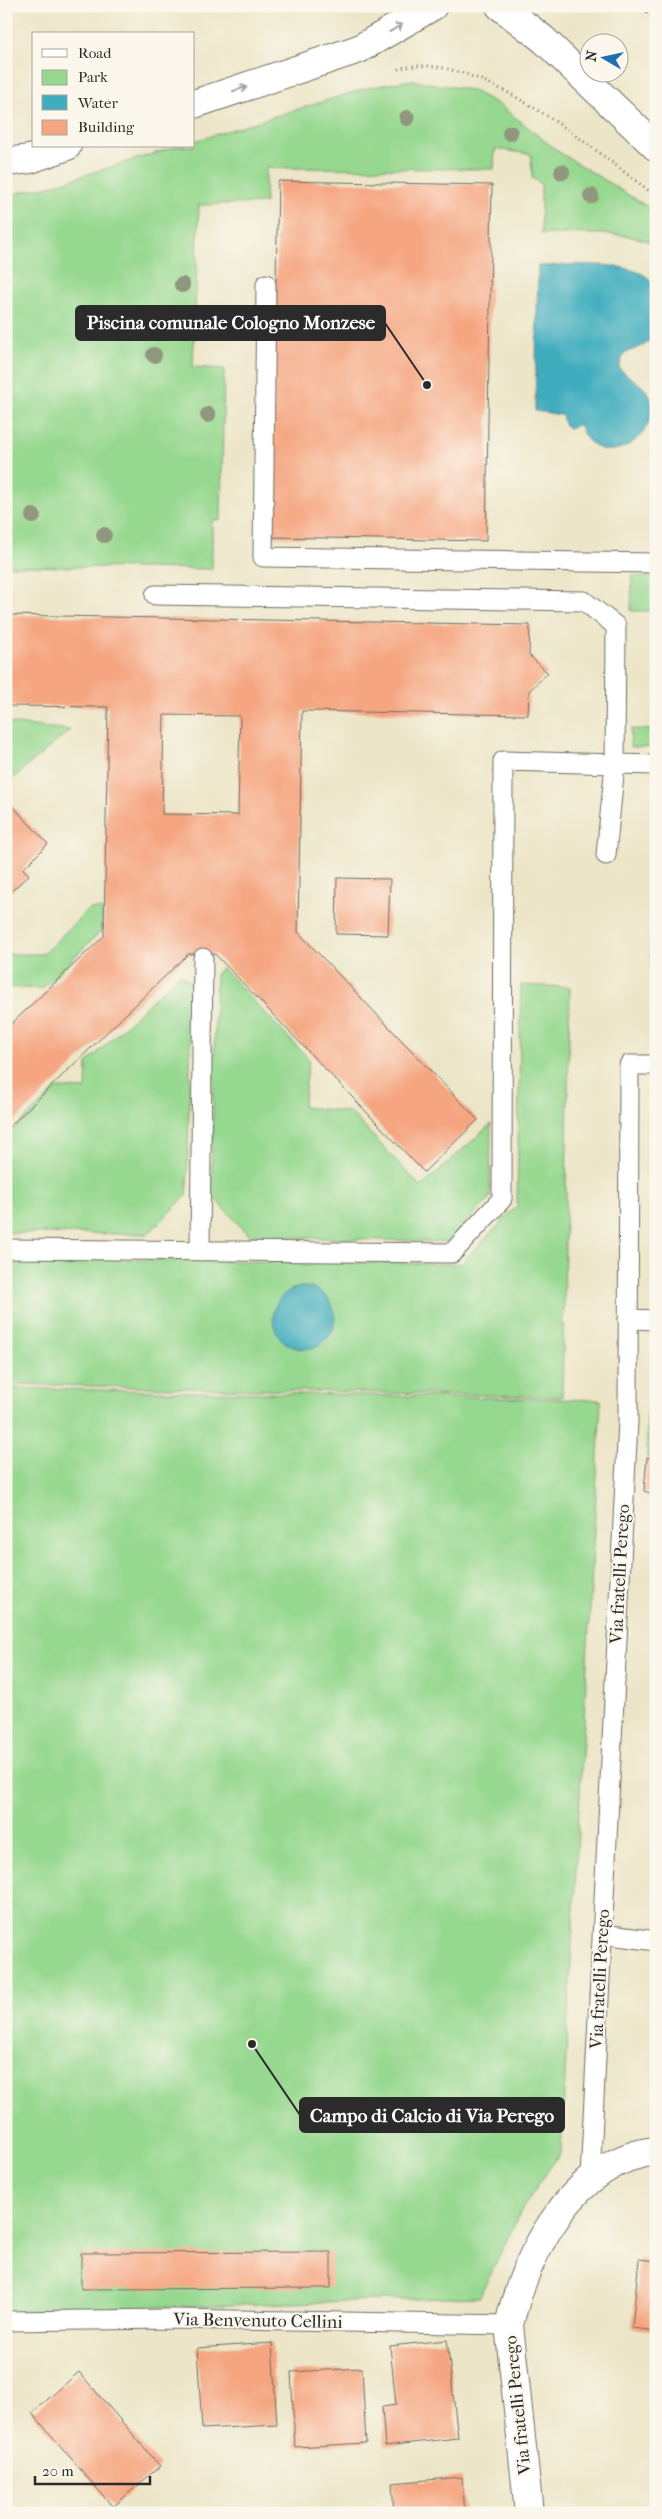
<svg xmlns="http://www.w3.org/2000/svg" width="662" height="2519" font-family="'IM FELL French Canon',serif">
<style>
.green{fill:#96d88f;stroke:#60825d}
.water{fill:#40adbe;stroke:#366c74}
.building{fill:#f5a580;fill-rule:evenodd}
.lines{fill:none;stroke-linecap:round;stroke-linejoin:round}
.lane-casing{stroke:#6f6c62;stroke-width:21}
.street-casing{stroke:#6f6c62;stroke-width:30}
.path{stroke:#6f6c62;stroke-width:3;stroke-dasharray:1 4;stroke-linecap:butt}
.lane{stroke:#fff;stroke-width:19}
.street{stroke:#fff;stroke-width:28}
.rail{stroke:#2b2b2b;stroke-width:4;stroke-dasharray:8 4;stroke-linecap:butt}
.tree{fill:#91967f}
.oneway{stroke:#a0a0a0}
.labels{text-anchor:middle;dominant-baseline:central;stroke-width:4;stroke-linejoin:round;paint-order:stroke}
.street-label{font-size:18px;fill:#2b2b2b;stroke:#fbf7ec}
.leader{fill:none;stroke:#2b2b2b;stroke-width:2}
.callout-dot{fill:#2b2b2b;stroke:#fbf7ec;stroke-width:2}
.callout{fill:#2b2b2b;stroke:#2b2b2b;stroke-width:2}
.callout-label{font-size:19px;text-anchor:middle;font-weight:bold;fill:#fff}
</style>
<rect width="100%" height="100%" fill="#fbf7ec"/>
<filter id="ink" filterUnits="userSpaceOnUse"><feTurbulence type="fractalNoise" baseFrequency=".02" numOctaves="2"/><feDisplacementMap in="SourceGraphic" scale="10" xChannelSelector="R" yChannelSelector="G"/><feConvolveMatrix kernelMatrix="1 2 1 2 8 2 1 2 1" color-interpolation-filters="sRGB"/></filter>
<filter id="wash" filterUnits="userSpaceOnUse"><feTurbulence type="fractalNoise" baseFrequency=".0096" numOctaves="4" result="noise"/><feDisplacementMap in="SourceGraphic" scale="20" xChannelSelector="R" yChannelSelector="G"/><feGaussianBlur stdDeviation="1.12" result="paint"/><feColorMatrix in="noise" values="0 0 0 0 0 0 0 0 0 0 0 0 0 0 0 0 0 1.4 0 .05"/><feComposite in="paint" operator="in"/></filter>
<g filter="url(#wash)">
<rect width="100%" height="100%" fill="#ece5c7"/>
<!-- green -->
<path class="green" d="M411,80L471,90L498,104L559,152L656,212V245C627,229 574,235 541,234V184L532,178L531,154L495,149L494,169L266,168L265,203L199,205L193,367L224,369L221,520H212V569L6,566V195L50,186L178,146H194V141L367,88Z
M632,576L656,577V611H631Z
M6,723L70,730L11,780L6,775Z
M631,729L656,730V747H630Z
M89,909H102L101,931L42,989L6,987V954H43Z
M222,968L309,1059L303,1107L350,1112L421,1187L491,1124L490,1198L448,1242L250,1236L211,1195L216,973Z
M179,974L192,983L187,1195L148,1234L6,1233V1137L57,1088L86,1089L87,1063Z
M521,985L570,987L562,1397L6,1384V1258L461,1264L517,1206Z
M6,1388L601,1400L561,2151L521,2211L479,2297L6,2312Z
M647,1406H656V1460L647,1457Z"/>
<!-- water -->
<path class="water" d="M538,266C564,266 648,256 656,290C658,298 656,309 656,317C656,343 647,345 624,353L619,368C628,378 644,384 650,396C662,433 611,470 586,438C583,434 581,428 579,424L570,429L564,424L562,415L535,411Z
M273 1318a31 31 0 1 1 62 0a31 31 0 1 1-62 0Z"/>
<g id="blocks">
<!-- building -->
<path class="building" d="M278,181L492,185L486,541L271,537Z
M6,615L530,625L529,655L548,673L529,691L528,715L302,711L298,932L478,1120L424,1172L215,954H188L6,1130V1029L104,936L108,707L6,706ZM164,715L240,716L238,815L162,814Z
M6,799L48,844L23,869L29,875L6,896Z
M337,878L390,879L388,935L336,934Z
M651,934H656V969H650Z
M647,1457L656,1460V1495L644,1491Z
M331,2252V2288L81,2289V2253Z
M639,2259L656,2261V2331L632,2328Z
M447,2340L458,2438L385,2446L382,2407L396,2405L390,2346Z
M272,2343L277,2425L202,2429L197,2348Z
M362,2368L366,2443L295,2447L291,2372Z
M79,2372L160,2466L113,2507L32,2413Z
M462,2477L465,2513H394L392,2483Z"/>
</g>
</g>
<g filter="url(#ink)">
<use href="#blocks" fill-opacity="0" stroke="#6f6c62" stroke-width="1"/>
<g class="lines">
<!-- lane casing -->
<g class="lane-casing">
<path id="lane" d="M266,284L263,557L656,563
M155,595L584,601L616,626L615,764L606,855
M6,1249L452,1253L502,1199L503,761L656,765
M200,1251L203,958
M628,1319L656,1320
M603,1934L656,1941
M590,2178L628,1421L629,1065H656
M6,2321L171,2319L509,2325"/>
</g>
<!-- street casing -->
<g class="street-casing">
<path id="street" d="M500,6L543,39L656,147
M194,104L359,49L433,6
M6,162L30,159L67,146
M529,2513L509,2325C526,2253 574,2160 656,2151"/>
</g>
<!-- path -->
<path class="path" d="M398,69C475,46 596,152 656,196"/>
<!-- lane -->
<use href="#lane" class="lane"/>
<!-- street -->
<use href="#street" class="street"/>
<!-- rail -->
<path class="rail" d="M643,6L656,20"/>
</g>
<!-- trees -->
<g class="tree">
<circle cx="407" cy="118" r="8"/>
<circle cx="510" cy="133" r="8"/>
<circle cx="562" cy="172" r="8"/>
<circle cx="591" cy="196" r="8"/>
<circle cx="182" cy="285" r="8"/>
<circle cx="154" cy="355" r="8"/>
<circle cx="208" cy="415" r="8"/>
<circle cx="33" cy="516" r="8"/>
<circle cx="104" cy="535" r="8"/>
</g>
<!-- one-way arrows -->
<defs><path id="oneway-shaft" d="M-6 0H5M1.5-3L5.5 0L1.5 3" fill="none" stroke-width="1.6" stroke-linecap="round" stroke-linejoin="round" transform="scale(1.25)"/></defs>
<g class="oneway">
<use href="#oneway-shaft" transform="translate(396 28) rotate(-31)"/>
<use href="#oneway-shaft" transform="translate(240 89) rotate(-18)"/>
</g>
</g>
<g class="labels">
<!-- street labels -->
<g class="street-label">
<text transform="translate(620 1574) rotate(-87)">Via fratelli Perego</text>
<text transform="translate(600 1979) rotate(-87)">Via fratelli Perego</text>
<text transform="translate(258 2321) rotate(1)">Via Benvenuto Cellini</text>
<text transform="translate(518 2405) rotate(-96)">Via fratelli Perego</text>
</g>
</g>
<!-- callouts -->
<path class="leader" d="M427 385L385 323M252 2044L300 2115"/>
<g class="callout-dot">
<circle cx="427" cy="385" r="5"/>
<circle cx="252" cy="2044" r="5"/>
</g>
<g class="callout">
<rect x="76" y="306" width="309" height="34" rx="5"/>
<rect x="300" y="2098" width="264" height="34" rx="5"/>
</g>
<g class="callout-label">
<text x="231" y="329">Piscina comunale Cologno Monzese</text>
<text x="432" y="2122">Campo di Calcio di Via Perego</text>
</g>
<!-- margin -->
<rect width="662" height="2519" fill="none" stroke="#fbf7ec" stroke-width="25"/>
<!-- legend -->
<rect x="32" y="32" width="162" height="115" fill="#fbf7ec" stroke="#a8a59f"/>
<rect x="42" y="49" width="25" height="8" fill="#ffffff" stroke="#a8a59f"/>
<text x="78" y="58" font-size="15" fill="#2b2b2b">Road</text>
<rect x="42" y="70" width="25" height="15" fill="#96d88f" stroke="#a8a59f"/>
<text x="78" y="82" font-size="15" fill="#2b2b2b">Park</text>
<rect x="42" y="95" width="25" height="15" fill="#40adbe" stroke="#a8a59f"/>
<text x="78" y="108" font-size="15" fill="#2b2b2b">Water</text>
<rect x="42" y="120" width="25" height="15" fill="#f5a580" stroke="#a8a59f"/>
<text x="78" y="132" font-size="15" fill="#2b2b2b">Building</text>
<!-- north arrow -->
<g transform="translate(604 58) rotate(279)"><circle r="24" fill="#fbf7ec" stroke="#a8a59f"/>
<path d="M0-4L9 19L0 12L-9 19Z" fill="#1f6fb2"/>
<text y="-8" font-size="14" font-weight="bold" text-anchor="middle" fill="#2b2b2b">N</text>
</g>
<!-- scale -->
<path d="M35 2476v8h115v-8" fill="none" stroke="#2b2b2b" stroke-width="2.5"/>
<text x="42" y="2476" font-size="15" fill="#2b2b2b" stroke="#fbf7ec" stroke-width="4" paint-order="stroke">20 m</text>
</svg>
